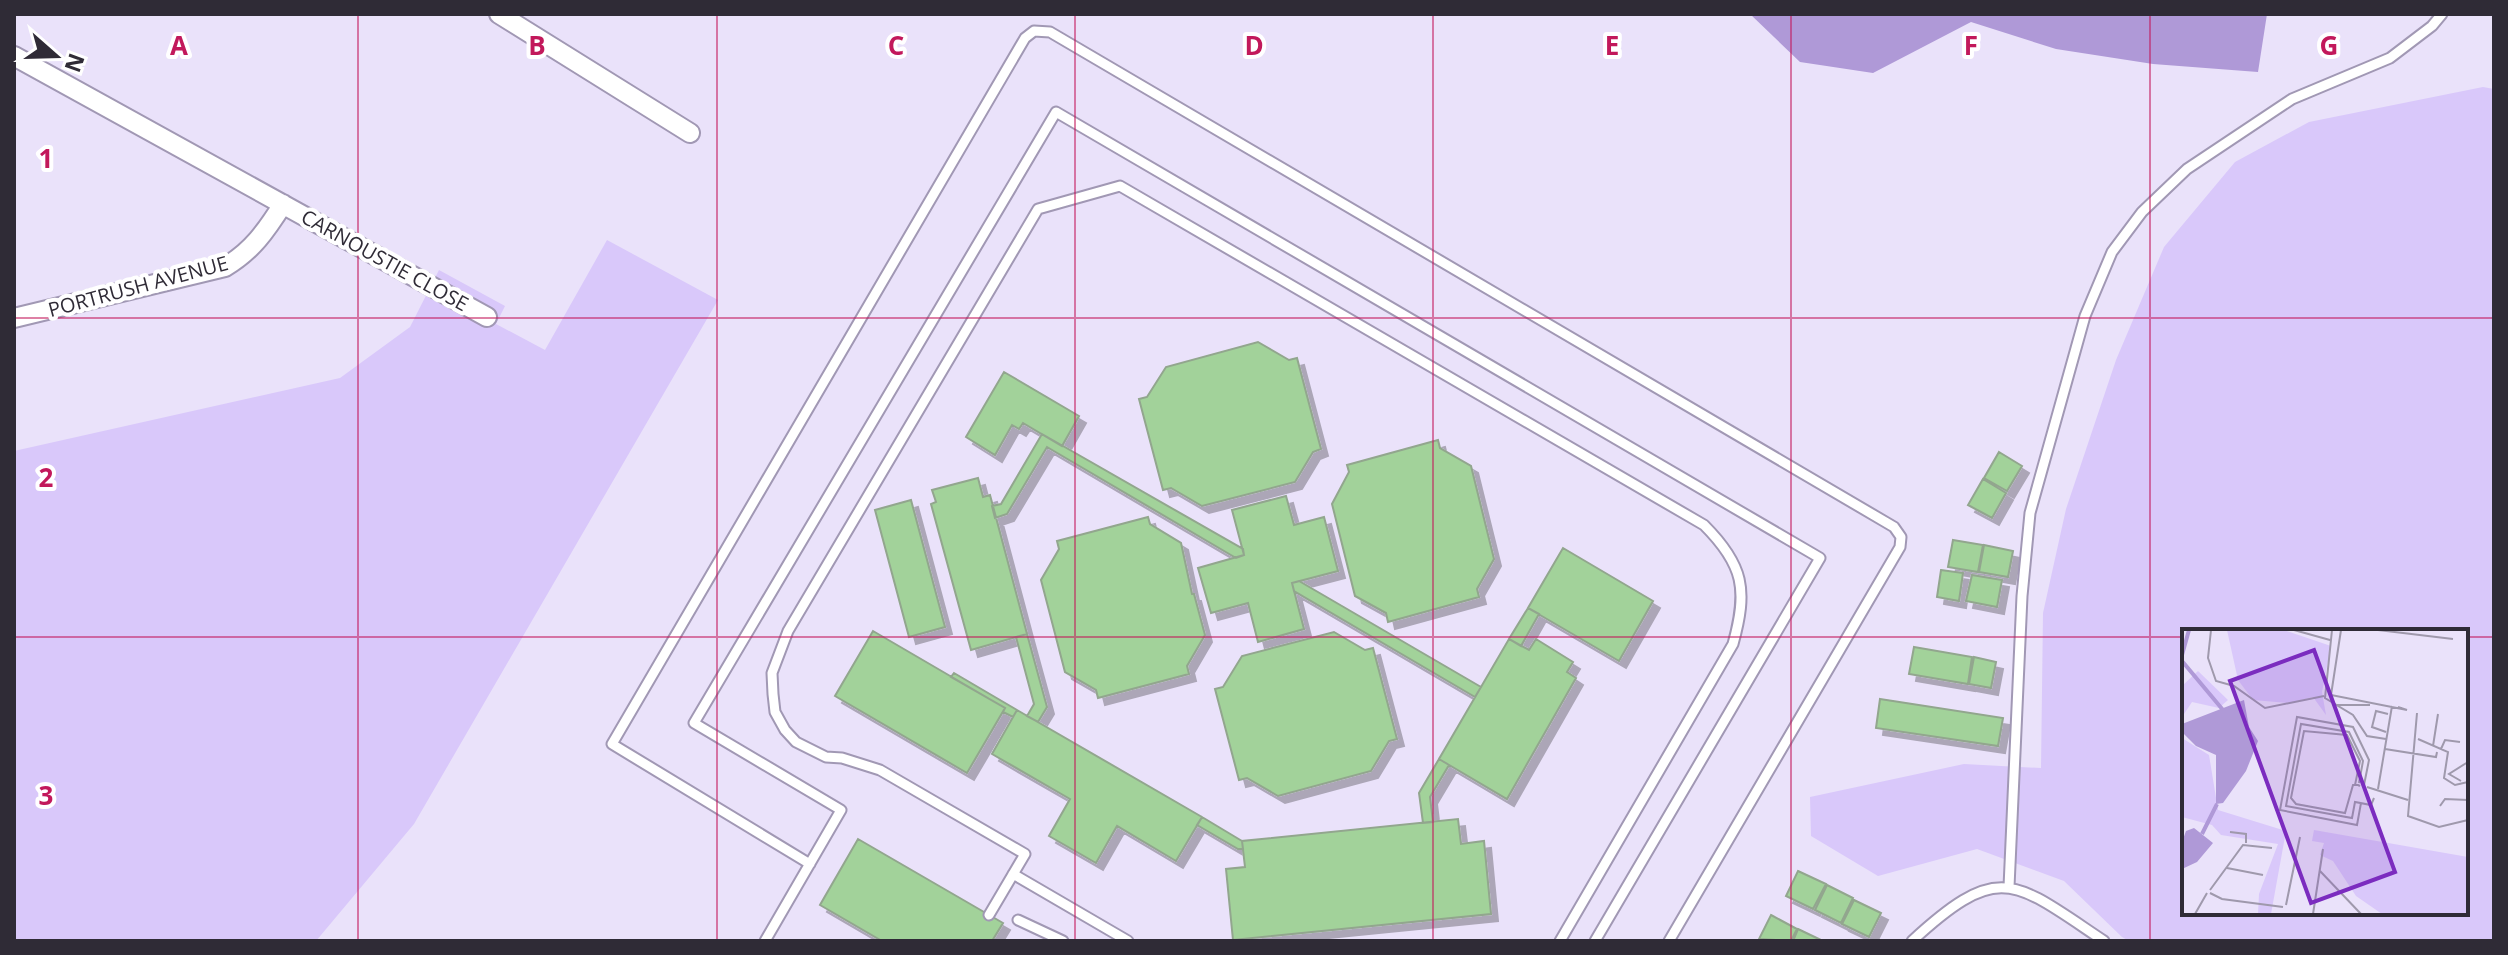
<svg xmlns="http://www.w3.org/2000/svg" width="2508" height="955" font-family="'Open Sans',sans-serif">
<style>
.green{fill:#d9c8fa;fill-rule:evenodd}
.water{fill:#af99d7}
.building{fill:#a2d29a;stroke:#92a68e;stroke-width:2;filter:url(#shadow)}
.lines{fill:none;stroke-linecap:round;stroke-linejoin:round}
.service-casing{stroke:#a198b4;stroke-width:13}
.minor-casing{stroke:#a198b4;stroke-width:22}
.service{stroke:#fff;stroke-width:9}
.minor{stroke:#fff;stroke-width:18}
.grid{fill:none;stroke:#c2185b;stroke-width:2;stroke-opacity:0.55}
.labels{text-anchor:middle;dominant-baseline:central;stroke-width:8;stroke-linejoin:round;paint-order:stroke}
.street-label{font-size:20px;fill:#2f2b36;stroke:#fff}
.inset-river{fill:none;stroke:#af99d7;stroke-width:4}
.inset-road{fill:none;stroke:#9f99ac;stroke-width:2}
.view{fill:#7b2cbf;fill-opacity:0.15;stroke:#7b2cbf;stroke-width:4}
.inset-edge{fill:none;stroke:#2f2b36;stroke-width:4}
.grid-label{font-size:26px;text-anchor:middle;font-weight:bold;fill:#c2185b;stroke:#fff;stroke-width:8;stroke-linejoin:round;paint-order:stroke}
</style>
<defs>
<filter id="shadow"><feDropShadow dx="7" dy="7" stdDeviation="0" flood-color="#0004"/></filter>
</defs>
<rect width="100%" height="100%" fill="#eae2fa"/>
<!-- green -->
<path class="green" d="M2483,87L2494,89V941H2129L2122,937L2064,881L1977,849L1878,876L1811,836L1810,797L1964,764L2041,768L2043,613L2066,509L2116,360L2164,247L2235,162L2309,122ZM2184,631H2466V913H2184Z
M607,240L718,300L414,824L316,941H14V451L340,378L410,327L439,270L505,306L496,324L545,350Z"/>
<!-- water -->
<path class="water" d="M1750,14H2267L2258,72L2153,64L2056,49L1971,22L1873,73L1800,62Z"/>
<!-- building -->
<path class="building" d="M1258,342L1289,360L1297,358L1321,449L1313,452L1295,482L1202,506L1171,488L1163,490L1139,399L1147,397L1166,367Z
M1004,372L1079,416L1062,446L1023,423L1019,429L1012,425L995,455L966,437Z
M1042,434L1243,549L1244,555L1236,558L1047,447L1007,514L995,518L992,506L1001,504Z
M1438,440L1440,448L1471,466L1494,559L1477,589L1479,597L1388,622L1386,613L1355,596L1332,504L1349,472L1347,465Z
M1999,452L2022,466L2007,491L1984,478Z
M978,478L983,497L990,495L1027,634L971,650L931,504L936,502L932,490Z
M1983,479L2006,493L1992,518L1968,505Z
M1286,496L1294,525L1324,517L1338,571L1292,583L1304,629L1258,642L1248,603L1211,613L1198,568L1244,555L1232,510Z
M911,500L945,627L909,637L875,510Z
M1148,517L1150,524L1181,543L1192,594H1194L1205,635L1187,666L1189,674L1098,698L1096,690L1065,672L1041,580L1059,549L1057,541Z
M1953,540L1983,545L1978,572L1948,567Z
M1984,545L2013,551L2008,577L1979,572Z
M1563,548L1653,601L1619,661L1528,608Z
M1941,570L1963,573L1959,601L1937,597Z
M1972,575L2002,580L1997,607L1966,601Z
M1299,581L1481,687L1475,697L1294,591L1292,583Z
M1528,608L1539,614L1521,646L1509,639Z
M873,631L1005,708L967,773L835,696Z
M1334,632L1365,650L1373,648L1397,739L1389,741L1371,771L1278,796L1247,778L1239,780L1215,689L1223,687L1242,656Z
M1027,634L1047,707L1038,722L1027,716L1034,704L1016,637Z
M1509,639L1529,650L1536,639L1573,662L1567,672L1576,678L1507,799L1439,759Z
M1914,647L1972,657L1968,684L1909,674Z
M1974,657L1996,662L1991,688L1969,684Z
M954,673L1017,710L1013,717L1003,712L1005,708L951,677Z
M1880,699L2003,718L1998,746L1876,728Z
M1017,710L1202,817L1176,861L1117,826L1096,863L1049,836L1070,799L992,754Z
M1439,759L1449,765L1430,797L1433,822L1423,823L1419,793Z
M1202,817L1242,841L1243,849H1238L1197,825Z
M1458,819L1461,844L1484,841L1491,914L1233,940L1226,869L1245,867L1242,841Z
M858,839L1003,923L992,941H882L820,905Z
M1798,871L1826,884L1813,909L1786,896Z
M1827,885L1853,898L1841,923L1815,910Z
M1854,900L1881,913L1869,937L1842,924Z
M1771,915L1797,929L1791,941L1759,939Z
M1798,929L1823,941H1793Z"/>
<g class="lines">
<!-- service casing -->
<g class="service-casing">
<path id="service" d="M810,864L612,744L1025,38L1034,31L1050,32L1894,527L1901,537L1900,547L1669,941
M1013,874L1128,941
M2009,887L2022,596L2030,513L2085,316L2112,252L2142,212L2187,169L2292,99L2390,58L2432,26L2442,14
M989,915L1025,854L880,770L842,758L826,757L796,742L785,730L775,712L773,694L772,673L788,631L1038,209L1120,186L1704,525C1744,565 1748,590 1733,644L1560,941
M1018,920L1063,941
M765,941L841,810L694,723L1056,112L1820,558L1595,941
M1912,941C2000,860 2014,881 2104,941"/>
</g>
<!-- minor casing -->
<g class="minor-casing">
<path id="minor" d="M499,14L690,133
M14,56L487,317
M14,318L225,267C252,251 266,231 283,204"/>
</g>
<!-- service -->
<use href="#service" class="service"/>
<!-- minor -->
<use href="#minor" class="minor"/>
</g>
<!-- grid -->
<path class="grid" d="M358,14V941M717,14V941M1075,14V941M1433,14V941M1791,14V941M2150,14V941M14,318H2494M14,637H2184M2466,637H2494"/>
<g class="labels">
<!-- street labels -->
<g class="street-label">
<text transform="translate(385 260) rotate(29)">CARNOUSTIE CLOSE</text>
<text transform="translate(138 286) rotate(-15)">PORTRUSH AVENUE</text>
</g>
</g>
<!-- overview -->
<g transform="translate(2182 629)">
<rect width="286" height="286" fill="#eae2fa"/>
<path d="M45,1H102L149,17L140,63L144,86L131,68L107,74L71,71L56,51ZM16,42L46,71L37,79L10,73L0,88V57ZM0,109L27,126L36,181L104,202L89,285H76L77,265L96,215L39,206L30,196L0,188ZM132,201L286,228V285H200L174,267L151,232L138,226L142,214L130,212Z" fill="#d9c8fa"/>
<path d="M62,71L67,98L76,112L64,142L41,174L34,175V126L14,117L1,104L0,95ZM12,199L31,214L15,233L0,240V213L4,202Z" fill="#af99d7"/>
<path class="inset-river" d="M0,26L7,1M0,32L41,81M20,205L35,175"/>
<path class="inset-road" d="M29,1L26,29L34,52L52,57L83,79L142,67M112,1L148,11M150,1L143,69L171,86L185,107L204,110M159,1L149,66L225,81L216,78M196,1L271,10M155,76H188M235,84L226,187L257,198L286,191M204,103L190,98L194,82L206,85M236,110L266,123L262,149L273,156L286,153M251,117L256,85M203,120L254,128L255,123M259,120L263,111L278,113M279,152L267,145L286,133M177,154L181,132L167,103L119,95L104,177L170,189L173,173L189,176L192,169M173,156L178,132L165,106L122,102L109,169L114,175L163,184L171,156H176L178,157M185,158L226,171M196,160L210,77M179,174L175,196L98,181L115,88L171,98L187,131L182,156M258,177L263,170L286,171M48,203L64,205V214M45,239L81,246M138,242L179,285M28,261L61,216L90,219M28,264L40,270L101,278M104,276L118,208M13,285L25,264M131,285L141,220"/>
<path class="view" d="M132,21L213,243L129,274L48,52Z"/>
<rect width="286" height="286" class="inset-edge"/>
</g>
<g class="grid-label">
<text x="179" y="55">A</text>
<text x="537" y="55">B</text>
<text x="896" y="55">C</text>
<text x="1254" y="55">D</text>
<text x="1612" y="55">E</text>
<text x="1971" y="55">F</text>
<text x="2329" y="55">G</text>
<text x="46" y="168">1</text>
<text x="46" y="487">2</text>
<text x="46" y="805">3</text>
</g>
<!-- border -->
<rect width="2508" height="955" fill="none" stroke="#2f2b36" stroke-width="32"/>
<!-- north arrow -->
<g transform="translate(56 56) rotate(110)" stroke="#ffffff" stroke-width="6" paint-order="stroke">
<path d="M0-6L14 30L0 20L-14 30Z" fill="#2f2b36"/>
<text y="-12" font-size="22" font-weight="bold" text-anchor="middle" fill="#2f2b36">N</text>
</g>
</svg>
